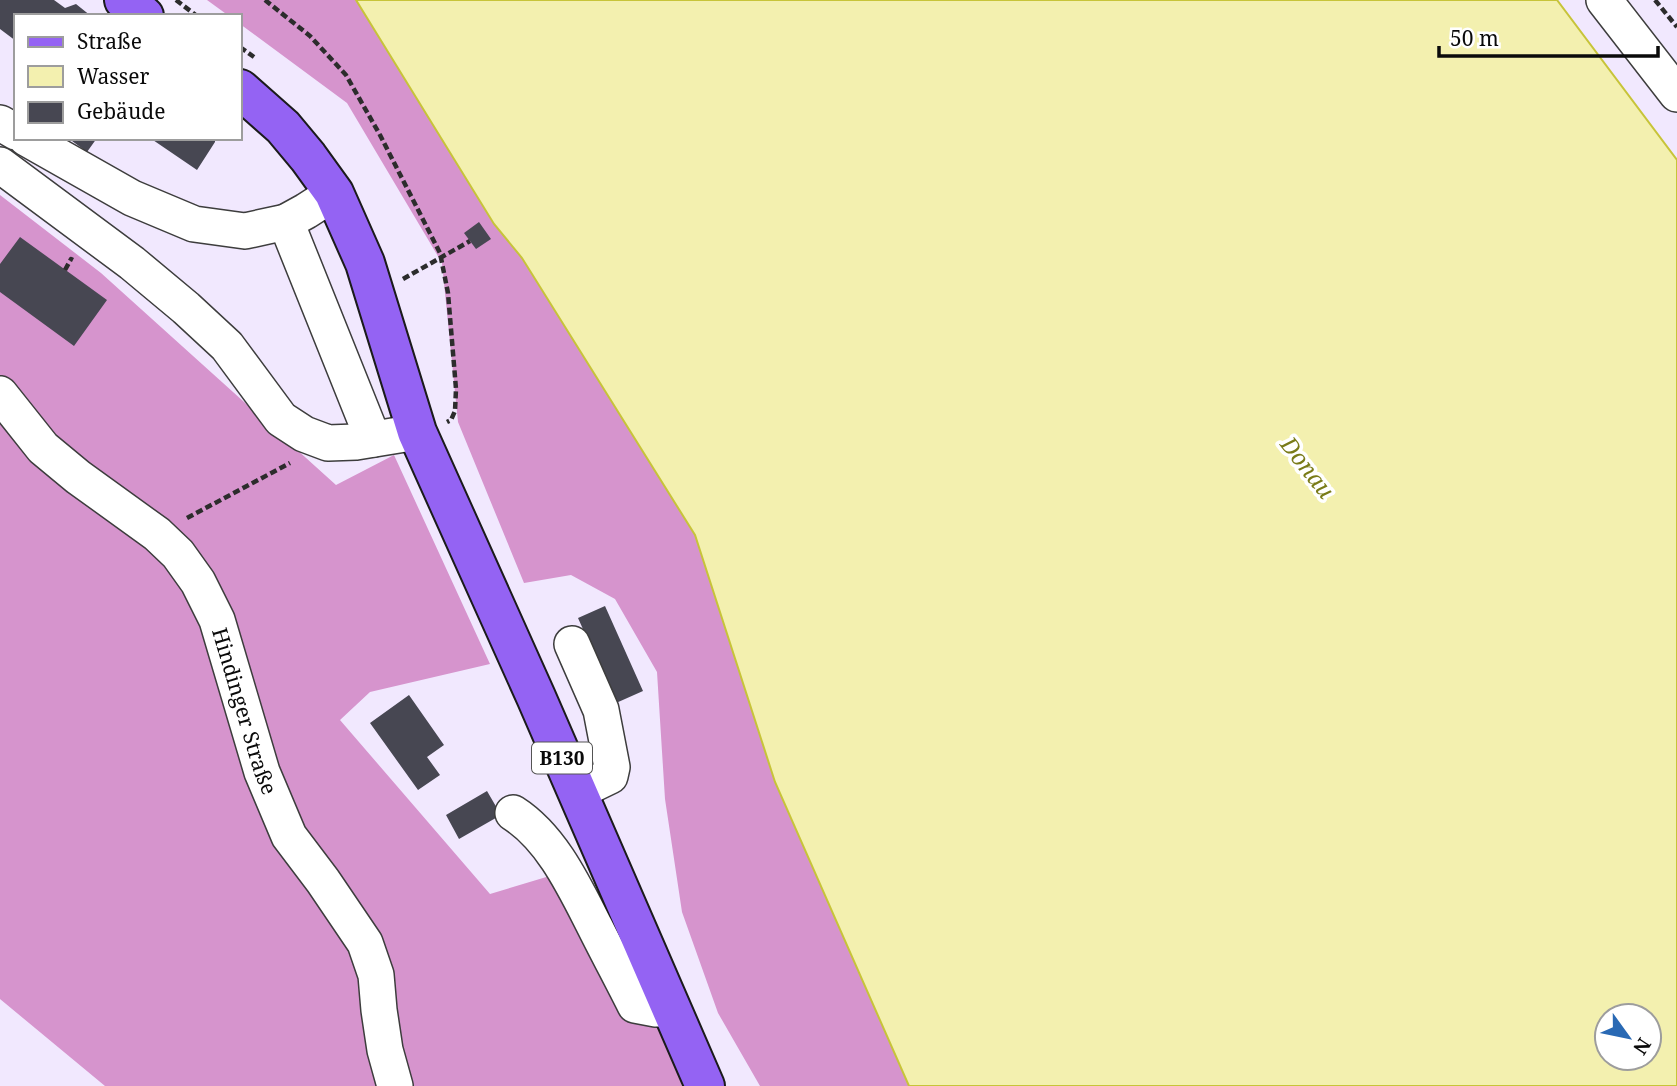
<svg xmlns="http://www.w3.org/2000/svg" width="1677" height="1086" font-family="'Noto Serif',serif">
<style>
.forest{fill:#d694cd}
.water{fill:#f3f0af;stroke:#c7c439;stroke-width:2;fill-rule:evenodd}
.building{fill:#474752}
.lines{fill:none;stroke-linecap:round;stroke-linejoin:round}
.minor-casing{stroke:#3d3d3d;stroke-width:38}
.major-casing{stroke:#1b1b1b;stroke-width:42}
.path{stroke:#2c2c2c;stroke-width:4.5;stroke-dasharray:7 3.5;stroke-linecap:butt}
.minor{stroke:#fff;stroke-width:35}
.major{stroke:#9463f3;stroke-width:38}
.path-bridge{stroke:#2c2c2c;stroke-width:4.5;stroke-dasharray:7 3.5;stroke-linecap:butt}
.labels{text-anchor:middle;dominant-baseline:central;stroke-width:7;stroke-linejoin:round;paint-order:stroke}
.shield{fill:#fff;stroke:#545454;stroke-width:2}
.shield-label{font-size:19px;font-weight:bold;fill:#0a0a0a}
.street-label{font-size:21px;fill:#0a0a0a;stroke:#fff}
.water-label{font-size:23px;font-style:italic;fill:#797b18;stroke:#fff}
</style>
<rect width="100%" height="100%" fill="#f1e8fe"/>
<!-- forest -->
<path class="forest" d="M207,0H356L494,224L522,258L695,535L775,782L909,1086H760L718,1013L682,912L665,799L657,672L615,599L571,575L524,583L458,422L442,263L347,103L240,24V16H229Z
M0,195L101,273L336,485L394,455L490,664L370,692L340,720L490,894L583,866L673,1059L682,1086H105L0,999Z"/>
<!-- water -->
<path class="water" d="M356,0H1557L1677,160V1086H909L775,782L695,535L522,258L494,224ZM1607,1016H1649V1058H1607Z"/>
<!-- building -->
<path class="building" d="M0,0H54L65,8L76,4L91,16H16V41L0,29Z
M68,138H97L87,152Z
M150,138H215V142L197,170Z
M479,222L491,239L476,249L464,233Z
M20,237L107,300L74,346L0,292V264Z
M605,606L643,691L616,703L578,618Z
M409,695L444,745L427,757L440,775L418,790L370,723Z
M487,791L501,815L459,839L446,815Z"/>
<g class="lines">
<!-- minor casing -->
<g class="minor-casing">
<g id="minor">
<path d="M1604,0L1677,94"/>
<path d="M0,123L16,132"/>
<path d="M26,138L132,198L194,224L245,231L286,222L306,211L334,193"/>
<path d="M0,165L132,263L186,308L227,346L281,419L304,434L328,443L356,442L417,432"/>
<path d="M286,222L373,439"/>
<path id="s1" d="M0,394L43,448L78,477L157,534L178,554L198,582L217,620L262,772L289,836L323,881L365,943L376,975L379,1010L385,1050L395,1086"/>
<path d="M572,644L601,710L612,767L610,776L577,792"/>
<path d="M513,813C552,838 574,886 595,927C608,953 622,979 635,1005L656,1009H671"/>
</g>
</g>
<!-- major casing -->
<g class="major-casing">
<path id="major" d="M124,0L144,16
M240,89L283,127L308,157L334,193L365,263L417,432L536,697L705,1086"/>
</g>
<!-- path -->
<path class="path" d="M176,0L197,16
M265,0L310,36L346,75L380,135L440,253L448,293L456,389L455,411L451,420L447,422
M1655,0L1677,27
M240,47L254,57
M65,270L71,259L73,260
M187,518L290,463"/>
<!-- minor -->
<use href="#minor" class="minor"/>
<!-- major -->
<use href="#major" class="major"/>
<!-- path-bridge -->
<path class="path-bridge" d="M403,279L470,241"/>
</g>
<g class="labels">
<!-- shield labels -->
<rect class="shield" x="532" y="742.5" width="60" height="31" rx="5"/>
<g class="shield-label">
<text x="562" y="758">B130</text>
</g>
<!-- street labels -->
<g class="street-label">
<text stroke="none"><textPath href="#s1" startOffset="413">Hindinger Straße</textPath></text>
</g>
<!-- water labels -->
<g class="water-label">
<text transform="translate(1308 467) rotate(52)">Donau</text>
</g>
</g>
<!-- legend -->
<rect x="14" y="14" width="228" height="126" fill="#ffffff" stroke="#9d9d9d" stroke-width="2"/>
<rect x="28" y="37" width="35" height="10" fill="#9463f3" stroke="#9d9d9d" stroke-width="2"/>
<text x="77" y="49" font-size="21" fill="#0a0a0a">Straße</text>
<rect x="28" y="66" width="35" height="21" fill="#f3f0af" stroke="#9d9d9d" stroke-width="2"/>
<text x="77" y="84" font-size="21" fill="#0a0a0a">Wasser</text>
<rect x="28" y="102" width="35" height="21" fill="#474752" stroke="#9d9d9d" stroke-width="2"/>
<text x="77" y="119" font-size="21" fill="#0a0a0a">Gebäude</text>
<!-- north arrow -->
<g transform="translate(1628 1037) rotate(123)"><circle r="33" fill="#ffffff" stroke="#9d9d9d" stroke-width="2"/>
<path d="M0-5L12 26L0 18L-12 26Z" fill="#2969b4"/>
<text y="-10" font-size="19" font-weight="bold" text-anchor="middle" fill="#0a0a0a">N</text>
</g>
<!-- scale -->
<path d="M1439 46v10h219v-10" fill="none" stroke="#0a0a0a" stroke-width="3.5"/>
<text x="1450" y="46" font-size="21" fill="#0a0a0a" stroke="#ffffff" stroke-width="5" paint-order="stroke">50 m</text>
</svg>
